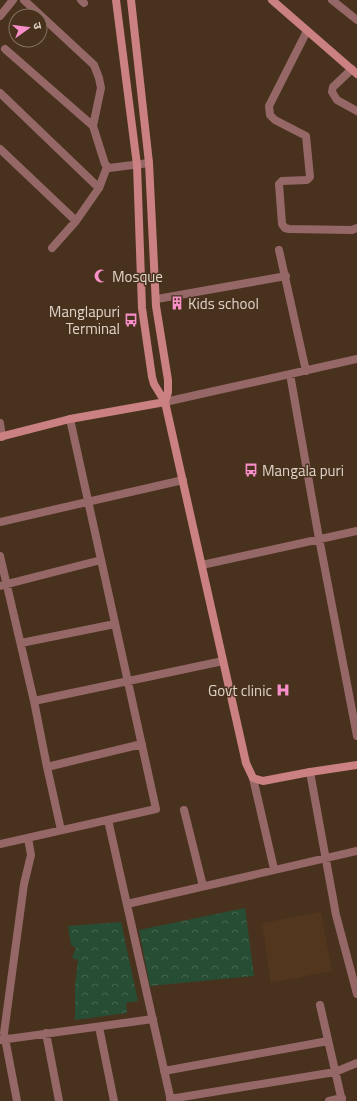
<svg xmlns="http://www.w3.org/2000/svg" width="357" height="1101" font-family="'Titillium Web','Noto Sans Devanagari',sans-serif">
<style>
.built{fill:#52361d}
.park{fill:url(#park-crowns)}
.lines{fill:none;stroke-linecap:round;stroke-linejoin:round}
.street{stroke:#966767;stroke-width:8}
.secondary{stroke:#cb8081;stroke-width:8}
.labels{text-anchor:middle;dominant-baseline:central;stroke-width:3;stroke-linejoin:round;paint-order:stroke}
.poi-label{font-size:15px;fill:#e0d2c6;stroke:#48321e;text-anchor:start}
</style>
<defs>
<pattern id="park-crowns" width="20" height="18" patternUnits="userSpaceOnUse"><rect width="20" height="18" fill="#274d34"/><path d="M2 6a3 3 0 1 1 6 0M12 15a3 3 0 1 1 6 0" fill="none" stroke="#466650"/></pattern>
</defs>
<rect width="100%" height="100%" fill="#48321e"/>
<!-- built -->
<path class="built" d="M321,912L332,971L271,983L262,923Z"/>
<!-- park -->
<path class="park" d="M245,908L254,976L150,986L139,930Z
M121,922L138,1001L126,1003L127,1013L75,1020V987L78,960L72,958L76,948L71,945L68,926Z"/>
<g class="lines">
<!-- street -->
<path class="street" d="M24,0L94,65L99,78L101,88L93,126L105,164L109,168L149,163
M81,0L84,3
M332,0L357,20
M0,16L13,0
M307,31L269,106L270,115L275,120L306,136L310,177L307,180L282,181L279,184L282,224L285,228L289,229L352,230L357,228
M5,49L93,126
M352,69L333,87L332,92L337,100L357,111
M0,93L99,188
M0,149L76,221
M52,248L76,221L99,188L107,167
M279,250L306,371
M157,299L286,276
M290,374L318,533L357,736
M165,402L357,359
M0,423L2,437
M0,522L183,480
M0,556L34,701L47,767L142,744
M202,565L357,531
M0,586L101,560
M21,643L115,624
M34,701L223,661
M47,767L61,830
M310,772L336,915L357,994
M253,778L274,869
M184,810L203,886
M108,820L171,1101
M0,844L156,809L70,419
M127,904L357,851
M320,1005L342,1101
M99,1027L114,1101
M46,1033L59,1101
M0,1040L153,1019
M164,1071L328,1041
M170,1099L335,1072L357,1063
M17,1101L4,1033L24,884L31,855L28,838
M329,1101L342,1098"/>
<!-- secondary -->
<path class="secondary" d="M116,0L137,165L142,308L152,377L154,384L165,402L246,763L253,778L263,781L310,772L357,765
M131,0L149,163L156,306L168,380V392L165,402
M272,0L357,74
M0,437L70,419L165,402"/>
</g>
<!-- icons -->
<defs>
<g id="mosque-bare" transform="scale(1.08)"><path d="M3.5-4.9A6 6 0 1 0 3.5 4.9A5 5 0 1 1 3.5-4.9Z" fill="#f98fc9" stroke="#48321e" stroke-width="2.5" paint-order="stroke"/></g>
<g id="building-bare" transform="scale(1.08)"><path d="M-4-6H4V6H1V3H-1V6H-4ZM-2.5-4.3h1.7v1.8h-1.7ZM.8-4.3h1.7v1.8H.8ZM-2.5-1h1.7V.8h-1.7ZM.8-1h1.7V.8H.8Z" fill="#f98fc9" stroke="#48321e" stroke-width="2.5" paint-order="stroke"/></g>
<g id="bus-bare" transform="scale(1.08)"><path d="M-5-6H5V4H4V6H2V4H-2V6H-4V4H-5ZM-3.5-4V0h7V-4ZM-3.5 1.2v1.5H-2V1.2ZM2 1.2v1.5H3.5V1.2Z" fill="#f98fc9" stroke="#48321e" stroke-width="2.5" paint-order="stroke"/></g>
<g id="hospital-bare" transform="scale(1.08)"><path d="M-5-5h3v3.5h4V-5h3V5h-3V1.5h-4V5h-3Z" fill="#f98fc9" stroke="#48321e" stroke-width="2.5" paint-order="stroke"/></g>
</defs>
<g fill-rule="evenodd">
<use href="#mosque-bare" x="101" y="276"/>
<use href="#building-bare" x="177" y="303"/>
<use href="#bus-bare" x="131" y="320"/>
<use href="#bus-bare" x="251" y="470"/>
<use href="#hospital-bare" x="283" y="690"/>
</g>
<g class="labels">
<!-- poi labels -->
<g class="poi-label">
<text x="112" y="276">Mosque</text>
<text x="188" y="303">Kids school</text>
<text x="120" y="311" text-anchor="end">Manglapuri<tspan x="120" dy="17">Terminal</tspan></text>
<text x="262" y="470">Mangala puri</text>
<text x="272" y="690" text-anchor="end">Govt clinic</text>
</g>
</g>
<!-- north arrow -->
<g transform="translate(28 28) rotate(76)"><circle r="19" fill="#48321e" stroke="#857261"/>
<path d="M0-3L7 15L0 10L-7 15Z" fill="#f98fc9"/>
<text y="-6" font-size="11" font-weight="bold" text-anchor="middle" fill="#e0d2c6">उ</text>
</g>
</svg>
